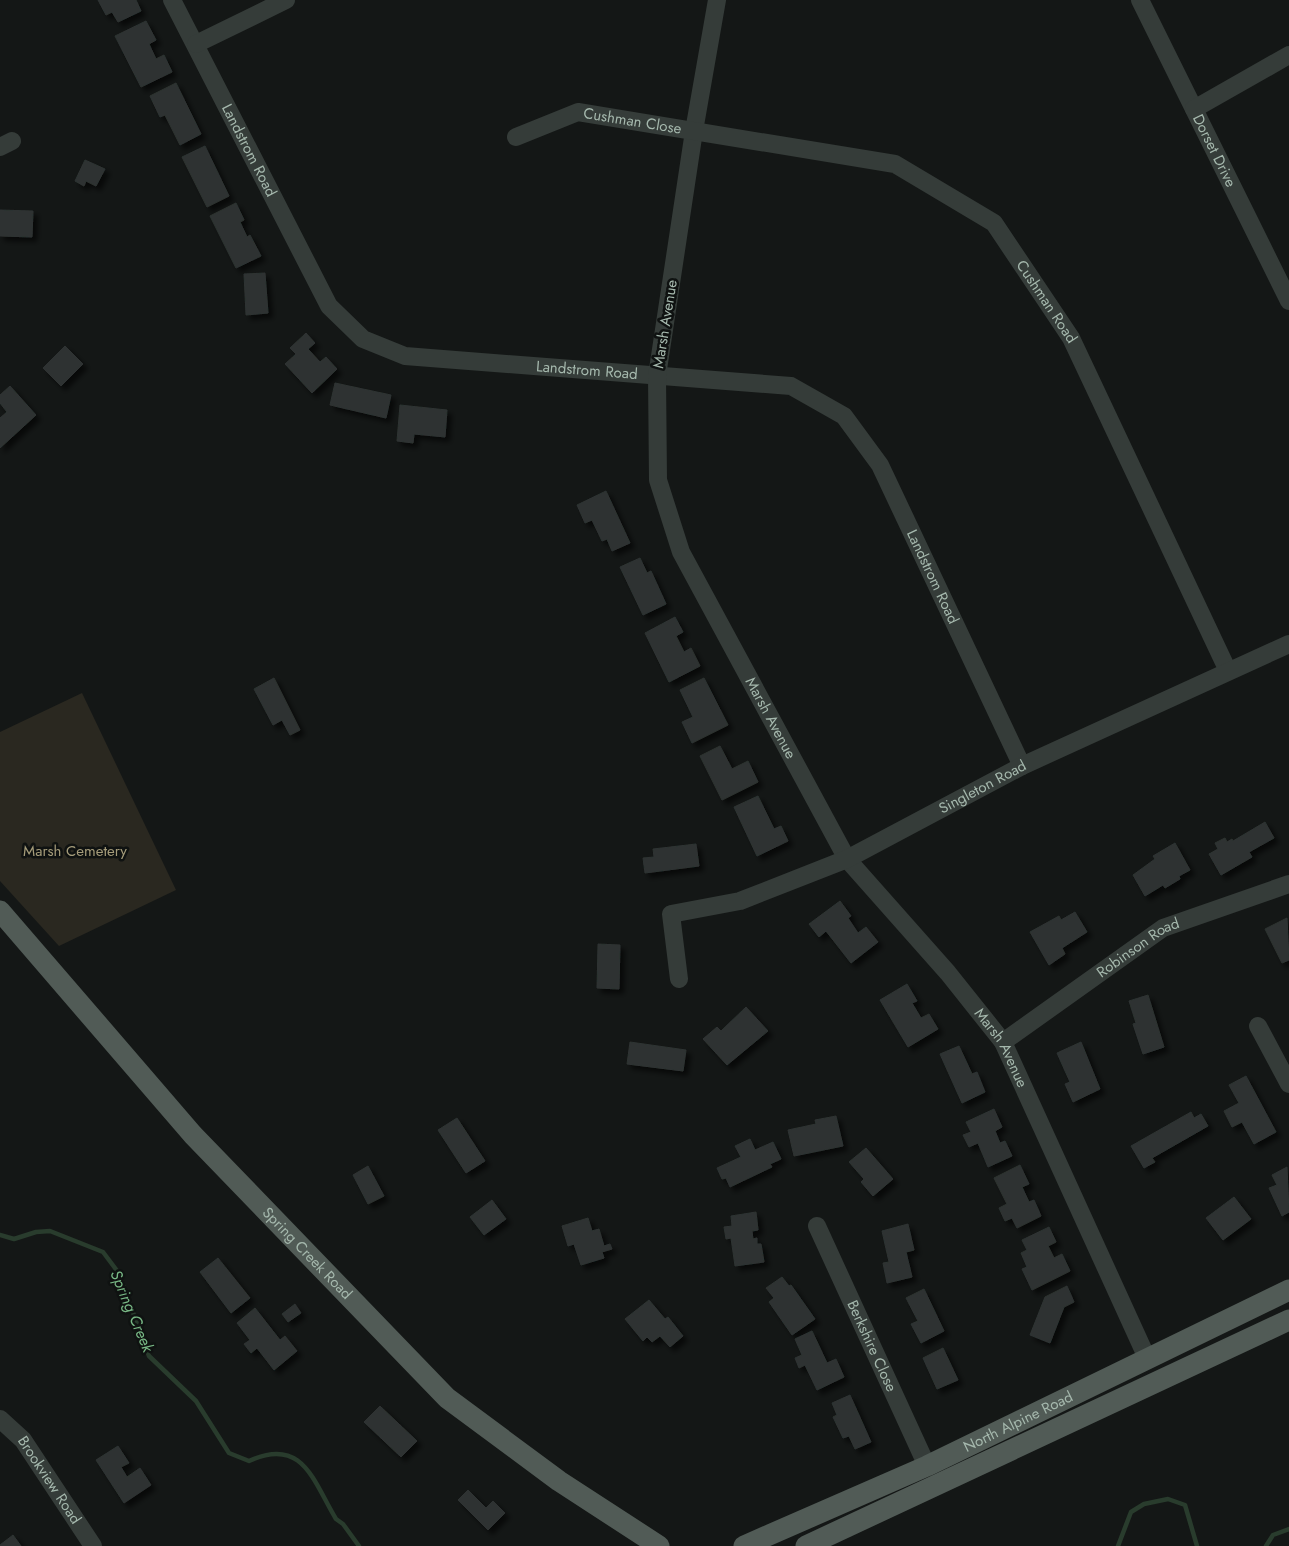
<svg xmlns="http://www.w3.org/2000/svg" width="1289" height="1546" font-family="Jost,sans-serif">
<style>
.green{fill:#2a2820}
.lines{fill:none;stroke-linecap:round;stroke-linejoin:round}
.stream{stroke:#293c2d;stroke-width:4.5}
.building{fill:#2f3332;stroke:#2e3332;filter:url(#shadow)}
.minor{stroke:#353c39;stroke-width:18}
.major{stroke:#515b56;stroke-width:21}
.labels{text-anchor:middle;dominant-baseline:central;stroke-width:5;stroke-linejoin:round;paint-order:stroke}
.street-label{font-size:15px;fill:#a5b8ad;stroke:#0f1211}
.park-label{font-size:15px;fill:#a59c7a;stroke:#0f1211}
.water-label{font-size:16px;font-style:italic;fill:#78b785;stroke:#0f1211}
</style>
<defs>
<filter id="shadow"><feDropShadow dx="4.5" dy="4.5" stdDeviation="2.5" flood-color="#0009"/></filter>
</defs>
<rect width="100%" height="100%" fill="#141716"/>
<!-- green -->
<path class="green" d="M82,693L176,890L59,946L0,881V732Z"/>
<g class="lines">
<!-- stream -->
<path class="stream" d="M0,1235L14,1239L36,1232L50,1231L103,1252L118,1272L149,1356L196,1401L229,1453L249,1461C303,1436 313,1481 336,1519L343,1524L359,1546
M1118,1546L1131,1512L1144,1504L1168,1499L1185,1505L1197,1546
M1266,1546L1273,1535L1289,1529"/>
</g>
<!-- building -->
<path class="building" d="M98,0H136L141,11L118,22L112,12L106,15Z
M146,21L156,40L149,44L156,59L164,55L172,72L141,87L115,36Z
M176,83L201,134L180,145L165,115L160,117L150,96Z
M205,146L229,196L207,207L182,157Z
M85,160L105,169L96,186L86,181L84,186L75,181Z
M236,203L244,220L240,222L247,237L250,235L261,256L236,268L210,216Z
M0,210L33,211L32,237L0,236Z
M265,273L268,313L246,315L244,274Z
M306,333L315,343L308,349L320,362L326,357L337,369L312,393L285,364L296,354L290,348Z
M65,346L83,364L61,386L43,368Z
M335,383L391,395L386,418L330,405Z
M10,386L36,415L0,448V418L7,412L0,403V395Z
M400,405L447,410L445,437L414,434L413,443L397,441Z
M606,491L630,543L612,551L607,539L602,541L592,520L585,523L577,505Z
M640,558L647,573L651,571L666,604L643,615L620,567Z
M675,617L683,632L676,636L684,652L691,648L700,666L669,682L645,633Z
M274,678L300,730L290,735L282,720L273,725L254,689Z
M704,678L728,725L692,743L682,722L693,717L680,690Z
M720,746L732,769L748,761L758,782L722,800L700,756Z
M758,796L774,829L781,826L788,841L757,856L734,807Z
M1265,822L1274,838L1249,852L1252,857L1221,875L1209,854L1218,849L1215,843L1225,838L1227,842L1232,839L1233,841Z
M1175,843L1190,870L1179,876L1180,879L1165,888L1163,885L1145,896L1133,875L1155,859L1153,856Z
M696,844L699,866L645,873L643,858L654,857L653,849Z
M840,901L851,916L848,918L858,933L866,927L878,942L851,963L826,931L819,937L809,924Z
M1075,912L1087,932L1062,948L1065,954L1049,965L1030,932L1059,916L1061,920Z
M1287,918L1289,960L1282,963L1265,929Z
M598,944L620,945L619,989L597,988Z
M907,984L917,1001L912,1003L921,1018L929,1014L938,1029L908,1047L880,1000Z
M1148,995L1164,1047L1143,1054L1133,1024L1136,1023L1129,1001Z
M746,1007L768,1031L727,1065L703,1039L717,1027L721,1031Z
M630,1042L686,1050L683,1071L627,1064Z
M1081,1042L1100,1089L1073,1102L1065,1084L1070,1082L1057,1053Z
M959,1046L972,1074L977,1072L985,1092L962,1103L940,1054Z
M1246,1076L1276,1132L1254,1144L1242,1122L1232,1127L1224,1111L1239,1103L1229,1085Z
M994,1109L1002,1127L995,1131L1000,1143L1005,1141L1012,1156L988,1167L978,1143L969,1147L963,1135L971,1132L966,1122Z
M1191,1112L1194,1118L1201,1114L1208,1126L1152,1158L1155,1162L1144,1168L1131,1146Z
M836,1116L843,1146L794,1156L788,1130L816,1124L815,1120Z
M457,1118L485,1161L466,1173L438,1130Z
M750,1139L755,1150L773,1142L781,1159L770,1164L772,1167L730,1187L726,1178L722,1179L717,1168L741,1157L735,1146Z
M866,1148L893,1179L873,1196L861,1182L864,1179L849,1162Z
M1020,1165L1029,1184L1022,1187L1029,1202L1034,1200L1041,1216L1017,1228L1012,1218L1005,1221L999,1208L1007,1204L994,1178Z
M368,1166L384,1196L368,1204L353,1175Z
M1287,1167L1289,1212L1282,1216L1269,1188L1277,1185L1272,1175Z
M1234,1197L1251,1219L1223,1240L1206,1218Z
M492,1200L506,1219L484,1235L470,1217Z
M756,1212L758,1230L752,1231L753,1239L757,1238V1244H761L764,1262L735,1266L731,1238L726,1239L724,1227L732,1226L731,1216Z
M588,1218L592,1231L599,1229L604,1246L610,1244L612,1249L602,1252L604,1258L581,1265L574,1244L568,1246L562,1226Z
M908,1224L914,1250L906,1252L912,1277L887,1283L883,1263L889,1262L882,1231Z
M1049,1227L1056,1242L1048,1246L1054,1258L1062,1254L1070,1271L1032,1290L1022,1269L1027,1267L1021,1253L1027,1250L1022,1240Z
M218,1258L250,1298L231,1313L200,1272Z
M782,1277L789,1286L791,1285L815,1319L792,1335L769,1302L774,1298L766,1288Z
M1067,1286L1074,1302L1064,1307L1050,1343L1030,1335L1045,1297Z
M924,1289L944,1331L921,1343L911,1324L918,1321L906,1298Z
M649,1300L665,1319L668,1317L683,1336L670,1347L660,1336L652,1342L647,1337L643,1341L625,1319Z
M295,1304L301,1313L288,1322L282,1314Z
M255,1308L280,1340L285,1336L297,1351L274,1370L257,1348L251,1353L244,1344L250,1340L237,1323Z
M812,1331L827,1363L836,1359L844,1377L817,1390L805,1365L799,1368L795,1358L802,1355L795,1339Z
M943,1348L958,1380L937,1389L923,1358Z
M850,1395L871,1442L855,1449L849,1436L843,1438L833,1417L837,1415L832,1403Z
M380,1406L417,1441L401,1457L364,1422Z
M118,1446L129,1463L121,1467L127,1477L140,1468L151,1485L124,1503L96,1460Z
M468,1490L486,1508L493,1501L505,1513L488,1530L458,1500Z
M13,1535L21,1546H0V1545Z"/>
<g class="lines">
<!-- minor -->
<g class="minor">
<path id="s1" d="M172,0L329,306L363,339L405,356L791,386L844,416L880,465L1022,766"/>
<path id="s2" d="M717,0L694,131L657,376L658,480L681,552L847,859L948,973L1003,1042L1147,1358"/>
<path id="s3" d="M1140,0L1289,301"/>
<path d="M196,44L286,0"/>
<path d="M1194,109L1289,55"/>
<path id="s4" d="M516,137L578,112L895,164L994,223L1071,338L1228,671"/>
<path d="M0,147L12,141"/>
<path id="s5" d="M679,979L671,914L740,901L847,859L1022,766L1289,644"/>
<path d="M1258,1026L1289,1084"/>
<path id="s6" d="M1003,1042L1163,928L1289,884"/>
<path id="s7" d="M817,1226L927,1466"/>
<path id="s8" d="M0,1419L23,1440L93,1546"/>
</g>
<!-- major -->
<g class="major">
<path id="s9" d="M0,911L193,1135L447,1398L559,1481L659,1546"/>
<path id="s10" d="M744,1546L927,1466L1289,1290"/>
<path d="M806,1546L1289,1320"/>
</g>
</g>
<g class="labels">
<!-- street labels -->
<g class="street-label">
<text stroke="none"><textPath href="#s4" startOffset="122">Cushman Close</textPath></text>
<text stroke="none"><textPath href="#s1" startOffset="169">Landstrom Road</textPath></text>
<text stroke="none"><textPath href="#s3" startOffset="168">Dorset Drive</textPath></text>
<text stroke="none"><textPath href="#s4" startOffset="598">Cushman Road</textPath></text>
<text transform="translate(665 324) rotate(-81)">Marsh Avenue</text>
<text stroke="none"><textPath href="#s1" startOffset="619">Landstrom Road</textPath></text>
<text stroke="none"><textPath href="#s1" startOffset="1069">Landstrom Road</textPath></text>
<text stroke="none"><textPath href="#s2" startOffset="749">Marsh Avenue</textPath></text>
<text stroke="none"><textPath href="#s5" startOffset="404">Singleton Road</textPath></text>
<text stroke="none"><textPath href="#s6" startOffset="165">Robinson Road</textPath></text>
<text stroke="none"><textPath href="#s2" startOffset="1154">Marsh Avenue</textPath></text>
<text stroke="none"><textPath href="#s9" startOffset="460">Spring Creek Road</textPath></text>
<text stroke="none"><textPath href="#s7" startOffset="132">Berkshire Close</textPath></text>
<text stroke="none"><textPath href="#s10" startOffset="301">North Alpine Road</textPath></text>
<text stroke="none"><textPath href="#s8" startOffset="79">Brookview Road</textPath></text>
</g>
<!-- park labels -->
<g class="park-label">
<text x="75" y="851">Marsh Cemetery</text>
</g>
<!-- water labels -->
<g class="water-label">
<text transform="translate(132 1311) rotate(67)">Spring Creek</text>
</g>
</g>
</svg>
